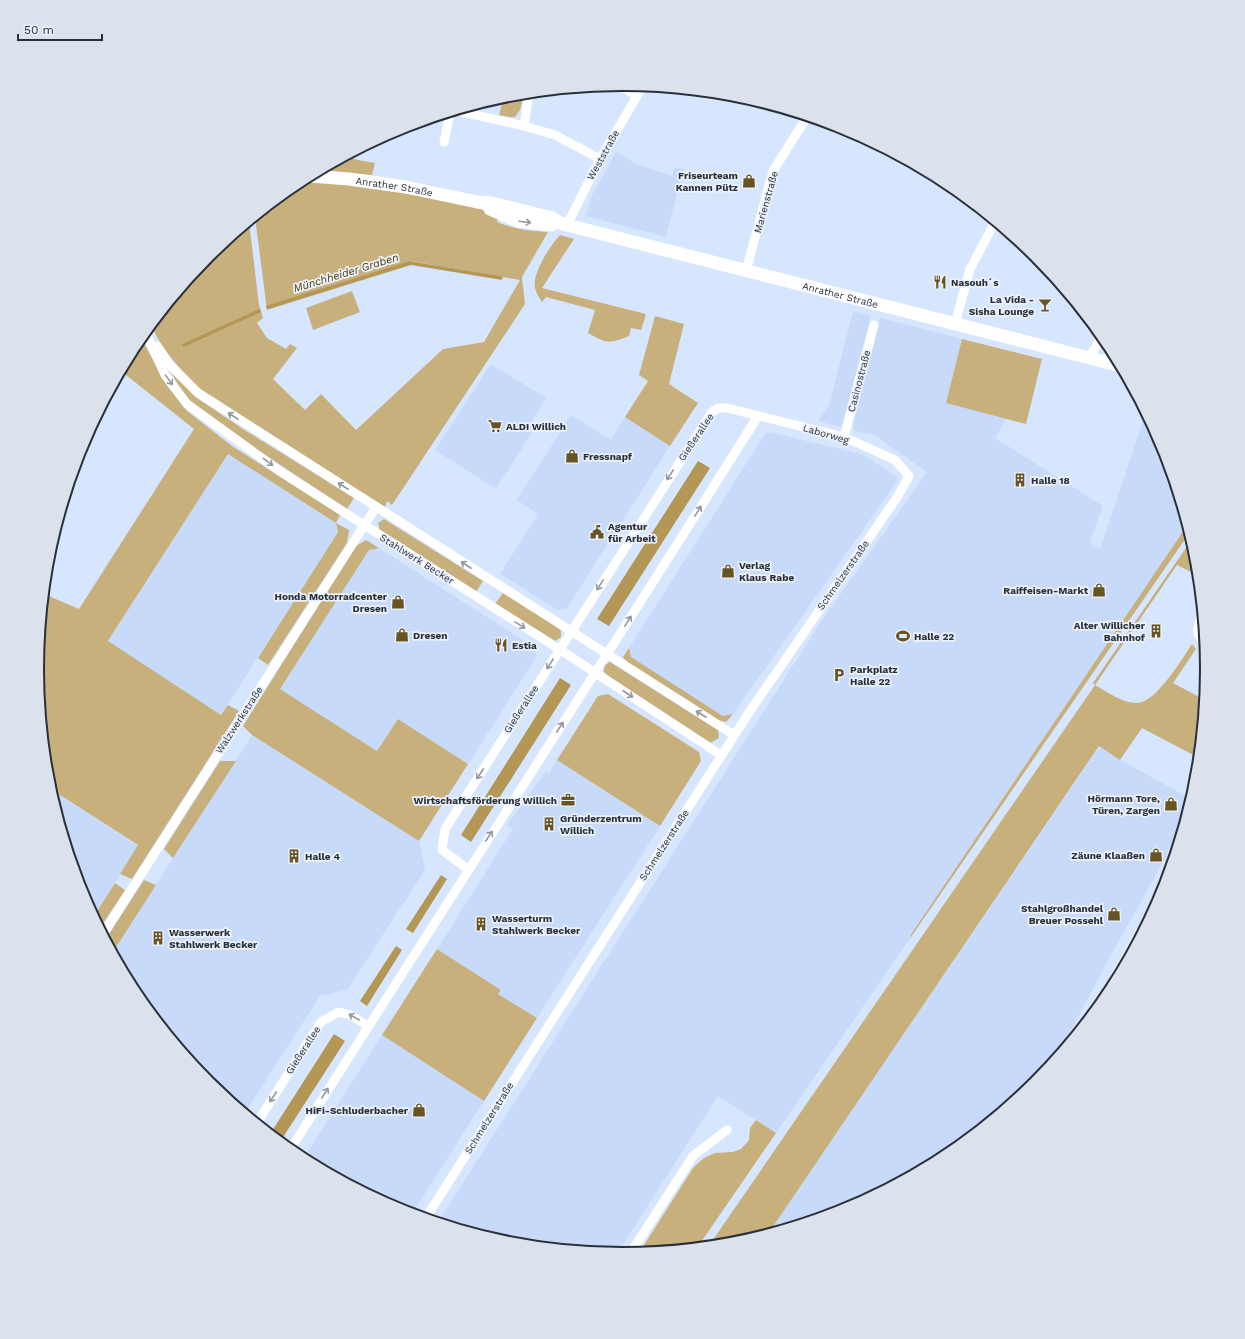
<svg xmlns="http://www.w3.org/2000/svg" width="1245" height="1339" font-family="'Work Sans',sans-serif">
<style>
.built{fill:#c7daf9}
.green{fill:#c8b07d}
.water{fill:#b49655}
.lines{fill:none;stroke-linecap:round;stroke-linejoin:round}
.stream{stroke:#b49655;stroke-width:3.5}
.street{stroke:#fff;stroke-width:9}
.secondary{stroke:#fff;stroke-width:13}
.oneway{stroke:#94989c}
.labels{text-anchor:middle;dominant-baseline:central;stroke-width:3.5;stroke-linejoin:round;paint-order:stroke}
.street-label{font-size:10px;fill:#2a303a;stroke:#ecf2fc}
.poi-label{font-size:10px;font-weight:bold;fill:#2a303a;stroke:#ecf2fc;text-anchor:start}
.water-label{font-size:11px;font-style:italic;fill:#4c3800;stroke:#ecf2fc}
.rim{fill:none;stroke:#2a303a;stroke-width:2}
</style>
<rect width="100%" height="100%" fill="#d6e6ff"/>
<!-- built -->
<path class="built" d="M616,152L639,165L672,176L675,167L685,169L678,189L666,237L586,216L591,197Z
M853,311L871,315L843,425L840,427L818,421L829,406Z
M880,318L962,339L946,403L1006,419L995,438L1103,506L1090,542L1100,549L1146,412L1164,446L1189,529L1187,532L1184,531L910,936L911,937L776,1133L718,1096L617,1254L508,1244L438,1222L820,623L927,472L874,435L855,431L853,426Z
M491,364L546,398L526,430L531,434L496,489L435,450Z
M571,415L611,440L625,417L670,446L567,608L558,610L500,574L538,514L517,500Z
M770,432L864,455L897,477L894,486L733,714L723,716L631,657L629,648L765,434Z
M228,454L336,523L338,532L221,715L108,642Z
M379,548L534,647L537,656L468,764L398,719L377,751L280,689L369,550Z
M252,735L419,841L425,870L347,990L320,996L245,1113L208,1083L136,995L113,952Z
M1100,746L1120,760L1192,799L1184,825L1111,955L1054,1062L1036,1084L948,1156L846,1211L768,1234Z
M557,760L660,826L537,1018L498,994L501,990L437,949L513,829L507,825L523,803L522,802L524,799L525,800L546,771L549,773Z
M59,795L138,846L94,916L81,893L54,803Z
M382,1035L484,1101L412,1214L398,1210L303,1159Z"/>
<!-- green -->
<path class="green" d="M524,94L520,110L515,117H510L499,115L504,97Z
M347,156L358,160L375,163L372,175L320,171Z
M301,180C337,181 373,187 408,194C438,199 471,204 499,216L497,222C514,229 530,231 548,232L522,277L525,304L392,505L387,501L385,507L199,388C180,369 162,350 151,325L209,255L249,222L259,305L263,318L257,323L267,338L286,349L290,344L297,348L273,379L305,410L321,394L356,430L443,349L484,342L520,280L411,261V265L267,310L255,217Z
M560,235L574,239L542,288L646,314L641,330L631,328L629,336C609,344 607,344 588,333L595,310L546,297L542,302C540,298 536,293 535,288C532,273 550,246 560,235Z
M352,291L360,312L313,330L306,308Z
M655,316L684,324L669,384L698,403L670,446L625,417L648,381L639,375Z
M142,336L145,345L166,384L187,411L232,446L340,515L336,523L349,530L347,543L268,665L258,658L338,532L336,523L228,454L108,641L221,715L228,705L239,711L132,879L120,874L138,845L60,795L54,803L48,783L37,669L44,594L79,609L194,429L126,375L120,374L122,370L131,367L128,358L136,344Z
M962,339L1042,359L1026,424L946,403Z
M171,372L197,398L243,429L354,498L347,509L238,437L188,400L178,385Z
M384,519L483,581L476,592L380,531L378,523Z
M1189,529L1190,532L911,937L910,936L1184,530L1187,531Z
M1192,539L1197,556L1199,576L1177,565L1095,685C1108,692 1123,704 1138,703C1156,702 1182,659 1192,644L1196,649L1173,683L1205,700L1199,758L1142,728L1120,760L1099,746L768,1234L736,1244L708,1247L1095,685L1093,683Z
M366,540L379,548L369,550L280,689L377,751L398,719L468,764L419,841L252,735L243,726L356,546Z
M503,593L556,626L561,631V637L555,641L495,604Z
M629,648L631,657L723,716L733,714L726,722L717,720L629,665L623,657Z
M610,662L718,730L719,738L710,743L610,677L604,672V665Z
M608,694L699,752L701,761L660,826L557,760L598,696Z
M220,761H236L173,858L164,849Z
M144,880L156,885L113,952L106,939Z
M115,883L125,890L100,928L94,916Z
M437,949L501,990L498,994L537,1018L484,1101L382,1035Z
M756,1120L776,1133L697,1248L639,1253L693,1168L704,1158L715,1153L733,1152L741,1149L749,1140L750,1128Z"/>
<!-- water -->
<path class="water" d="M698,461L710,468L609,626L597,619Z
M560,678L571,685L471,842L461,835Z
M441,875L447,879L413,933L406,929Z
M396,946L402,950L367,1006L360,1001Z
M334,1034L345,1041L280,1142L270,1134Z"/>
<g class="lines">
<!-- stream -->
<path class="stream" d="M268,307L410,263L501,278
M184,345L259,311
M121,372H126"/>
<!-- street -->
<path class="street" d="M618,84L637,96
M529,93L524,126L555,135L600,159
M458,111L524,126
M444,142L450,113
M567,225L600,159L643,86
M746,271L773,171L807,117
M955,324L970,269L995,222
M146,331L149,340L165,375L187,404L281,472L559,649L721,755
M157,346L169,364L198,393L734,735
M1089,358L1102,336
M844,437L874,325
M1203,614C1197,625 1194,635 1205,643
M103,934L376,507
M1098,1008L1166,886
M257,1123L321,1022L339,1012L350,1015L368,1026
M290,1150C445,905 604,662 758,416
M425,1219L750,711L898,496L909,476L895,460L844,437L727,408H718L712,412L445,829L442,850L468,869
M630,1254L693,1156L727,1130"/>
<!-- secondary -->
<g class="secondary">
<path id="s1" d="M310,176L349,179L406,187L477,202L492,203L552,218L560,223L567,225L1121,366"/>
<path d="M490,209L518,221L552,225"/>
</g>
</g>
<!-- one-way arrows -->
<defs><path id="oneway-shaft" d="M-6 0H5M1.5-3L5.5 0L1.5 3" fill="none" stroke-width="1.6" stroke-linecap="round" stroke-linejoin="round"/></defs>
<g class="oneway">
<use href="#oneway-shaft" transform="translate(525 222) rotate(7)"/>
<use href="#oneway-shaft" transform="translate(169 380) rotate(55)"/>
<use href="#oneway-shaft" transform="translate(233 416) rotate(-147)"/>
<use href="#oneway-shaft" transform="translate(268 462) rotate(36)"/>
<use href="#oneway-shaft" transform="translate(670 475) rotate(123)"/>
<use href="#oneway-shaft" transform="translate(343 486) rotate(-147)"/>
<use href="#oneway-shaft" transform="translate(698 511) rotate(-58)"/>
<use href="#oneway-shaft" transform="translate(466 565) rotate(-147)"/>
<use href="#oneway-shaft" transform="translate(600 585) rotate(122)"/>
<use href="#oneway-shaft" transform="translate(628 621) rotate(-58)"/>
<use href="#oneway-shaft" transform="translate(520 625) rotate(32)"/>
<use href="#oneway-shaft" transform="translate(550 664) rotate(123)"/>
<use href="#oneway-shaft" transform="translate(628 694) rotate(33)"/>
<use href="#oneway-shaft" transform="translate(701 714) rotate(-147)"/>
<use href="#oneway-shaft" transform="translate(560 727) rotate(-57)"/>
<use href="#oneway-shaft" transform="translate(480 774) rotate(123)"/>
<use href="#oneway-shaft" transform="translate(489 836) rotate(-57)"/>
<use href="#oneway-shaft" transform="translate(354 1017) rotate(-150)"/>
<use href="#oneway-shaft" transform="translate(325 1093) rotate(-58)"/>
<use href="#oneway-shaft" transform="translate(273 1097) rotate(123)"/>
</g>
<!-- icons -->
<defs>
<g id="shop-bare" transform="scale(1.08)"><path d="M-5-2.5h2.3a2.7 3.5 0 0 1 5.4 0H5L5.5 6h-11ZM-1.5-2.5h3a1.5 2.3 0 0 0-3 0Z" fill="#685322" stroke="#ecf2fc" stroke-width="2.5" paint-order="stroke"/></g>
<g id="restaurant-bare" transform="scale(1.08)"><path d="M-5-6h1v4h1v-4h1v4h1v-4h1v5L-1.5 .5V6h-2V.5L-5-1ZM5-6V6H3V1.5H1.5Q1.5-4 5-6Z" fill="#685322" stroke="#ecf2fc" stroke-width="2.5" paint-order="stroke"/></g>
<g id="bar-bare" transform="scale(1.08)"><path d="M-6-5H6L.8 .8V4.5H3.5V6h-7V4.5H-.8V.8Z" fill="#685322" stroke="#ecf2fc" stroke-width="2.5" paint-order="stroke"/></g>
<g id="supermarket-bare" transform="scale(1.08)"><path d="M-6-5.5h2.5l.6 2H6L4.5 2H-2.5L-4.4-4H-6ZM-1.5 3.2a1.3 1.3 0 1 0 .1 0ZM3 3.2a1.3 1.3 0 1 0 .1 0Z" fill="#685322" stroke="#ecf2fc" stroke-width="2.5" paint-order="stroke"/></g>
<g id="building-bare" transform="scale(1.08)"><path d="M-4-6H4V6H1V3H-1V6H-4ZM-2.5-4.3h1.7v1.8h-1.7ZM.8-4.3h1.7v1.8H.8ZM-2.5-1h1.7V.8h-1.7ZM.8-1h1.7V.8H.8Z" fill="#685322" stroke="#ecf2fc" stroke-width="2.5" paint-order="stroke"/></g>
<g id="civic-bare" transform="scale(1.08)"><path d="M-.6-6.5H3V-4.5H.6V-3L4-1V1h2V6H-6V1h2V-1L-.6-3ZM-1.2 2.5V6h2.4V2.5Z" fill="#685322" stroke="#ecf2fc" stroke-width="2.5" paint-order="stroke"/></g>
<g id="stadium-bare" transform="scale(1.08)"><path d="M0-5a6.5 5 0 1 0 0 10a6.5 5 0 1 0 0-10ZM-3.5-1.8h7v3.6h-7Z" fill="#685322" stroke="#ecf2fc" stroke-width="2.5" paint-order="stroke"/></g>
<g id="parking-bare" transform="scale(1.08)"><path d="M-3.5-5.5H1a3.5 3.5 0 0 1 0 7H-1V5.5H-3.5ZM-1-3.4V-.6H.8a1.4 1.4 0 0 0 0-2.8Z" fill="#685322" stroke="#ecf2fc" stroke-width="2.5" paint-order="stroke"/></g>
<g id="office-bare" transform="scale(1.08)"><path d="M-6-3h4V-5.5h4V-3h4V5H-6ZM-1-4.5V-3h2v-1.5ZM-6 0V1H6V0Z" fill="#685322" stroke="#ecf2fc" stroke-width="2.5" paint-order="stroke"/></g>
</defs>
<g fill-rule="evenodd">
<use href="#shop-bare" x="749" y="181"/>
<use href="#restaurant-bare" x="940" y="282"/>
<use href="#bar-bare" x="1045" y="305"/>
<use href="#supermarket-bare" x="495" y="426"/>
<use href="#shop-bare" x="572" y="456"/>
<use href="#building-bare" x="1020" y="480"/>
<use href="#civic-bare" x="597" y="532"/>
<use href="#shop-bare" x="728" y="571"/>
<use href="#shop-bare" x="1099" y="590"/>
<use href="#shop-bare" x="398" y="602"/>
<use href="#building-bare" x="1156" y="631"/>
<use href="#shop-bare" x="402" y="635"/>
<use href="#stadium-bare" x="903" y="636"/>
<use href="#restaurant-bare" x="501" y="645"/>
<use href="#parking-bare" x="839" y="675"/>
<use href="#office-bare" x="568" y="800"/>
<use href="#shop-bare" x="1171" y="804"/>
<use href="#building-bare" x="549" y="824"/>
<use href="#shop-bare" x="1156" y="855"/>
<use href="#building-bare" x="294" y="856"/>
<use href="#shop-bare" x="1114" y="914"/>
<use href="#building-bare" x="481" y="924"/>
<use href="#building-bare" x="158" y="938"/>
<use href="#shop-bare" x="419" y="1110"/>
</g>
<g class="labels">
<!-- street labels -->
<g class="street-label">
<text transform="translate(603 155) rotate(-61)">Weststraße</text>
<text stroke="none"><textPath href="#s1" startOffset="85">Anrather Straße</textPath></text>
<text transform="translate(766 202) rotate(-74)">Marienstraße</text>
<text stroke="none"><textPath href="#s1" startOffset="545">Anrather Straße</textPath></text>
<text transform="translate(859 381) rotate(-75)">Casinostraße</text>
<text transform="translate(826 434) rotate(16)">Laborweg</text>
<text transform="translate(696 437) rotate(-56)">Gießerallee</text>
<text transform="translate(417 559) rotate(32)">Stahlwerk Becker</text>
<text transform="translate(843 575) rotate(-55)">Schmelzerstraße</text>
<text transform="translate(521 709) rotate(-57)">Gießerallee</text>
<text transform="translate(239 720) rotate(-57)">Walzwerkstraße</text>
<text transform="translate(664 845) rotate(-57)">Schmelzerstraße</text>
<text transform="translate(303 1050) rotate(-57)">Gießerallee</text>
<text transform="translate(489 1118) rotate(-58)">Schmelzerstraße</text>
</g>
<!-- poi labels -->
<g class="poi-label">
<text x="738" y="175" text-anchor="end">Friseurteam<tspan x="738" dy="12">Kannen Pütz</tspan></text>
<text x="951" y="282">Nasouh´s</text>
<text x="1034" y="299" text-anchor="end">La Vida -<tspan x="1034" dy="12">Sisha Lounge</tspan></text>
<text x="506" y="426">ALDI Willich</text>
<text x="583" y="456">Fressnapf</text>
<text x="1031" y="480">Halle 18</text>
<text x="608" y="526">Agentur<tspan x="608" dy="12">für Arbeit</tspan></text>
<text x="739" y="565">Verlag<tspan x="739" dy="12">Klaus Rabe</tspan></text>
<text x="1088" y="590" text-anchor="end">Raiffeisen-Markt</text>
<text x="387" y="596" text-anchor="end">Honda Motorradcenter<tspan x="387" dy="12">Dresen</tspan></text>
<text x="1145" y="625" text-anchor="end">Alter Willicher<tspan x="1145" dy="12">Bahnhof</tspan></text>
<text x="413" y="635">Dresen</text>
<text x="914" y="636">Halle 22</text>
<text x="512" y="645">Estia</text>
<text x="850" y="669">Parkplatz<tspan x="850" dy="12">Halle 22</tspan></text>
<text x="1160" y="798" text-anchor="end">Hörmann Tore,<tspan x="1160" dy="12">Türen, Zargen</tspan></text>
<text x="557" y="800" text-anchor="end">Wirtschaftsförderung Willich</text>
<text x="560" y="818">Gründerzentrum<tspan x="560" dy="12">Willich</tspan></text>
<text x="1145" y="855" text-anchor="end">Zäune Klaaßen</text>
<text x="305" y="856">Halle 4</text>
<text x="1103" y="908" text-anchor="end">Stahlgroßhandel<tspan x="1103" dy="12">Breuer Possehl</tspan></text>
<text x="492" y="918">Wasserturm<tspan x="492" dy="12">Stahlwerk Becker</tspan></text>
<text x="169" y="932">Wasserwerk<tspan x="169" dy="12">Stahlwerk Becker</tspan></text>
<text x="408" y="1110" text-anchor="end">HiFi-Schluderbacher</text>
</g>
<!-- water labels -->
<g class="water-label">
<text transform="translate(346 273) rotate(-17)">Münchheider Graben</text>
</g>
</g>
<!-- crop -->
<path d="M0 0H1245V1339H0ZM44 669a578 578 0 1 1 1156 0a578 578 0 1 1-1156 0Z" fill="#dce2ec" fill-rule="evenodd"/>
<path class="rim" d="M44 669a578 578 0 1 1 1156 0a578 578 0 1 1-1156 0Z"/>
<!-- scale -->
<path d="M18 34v6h84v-6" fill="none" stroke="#2a303a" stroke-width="2"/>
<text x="24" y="34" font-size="12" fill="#2a303a" stroke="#ecf2fc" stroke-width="3" paint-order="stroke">50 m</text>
</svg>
